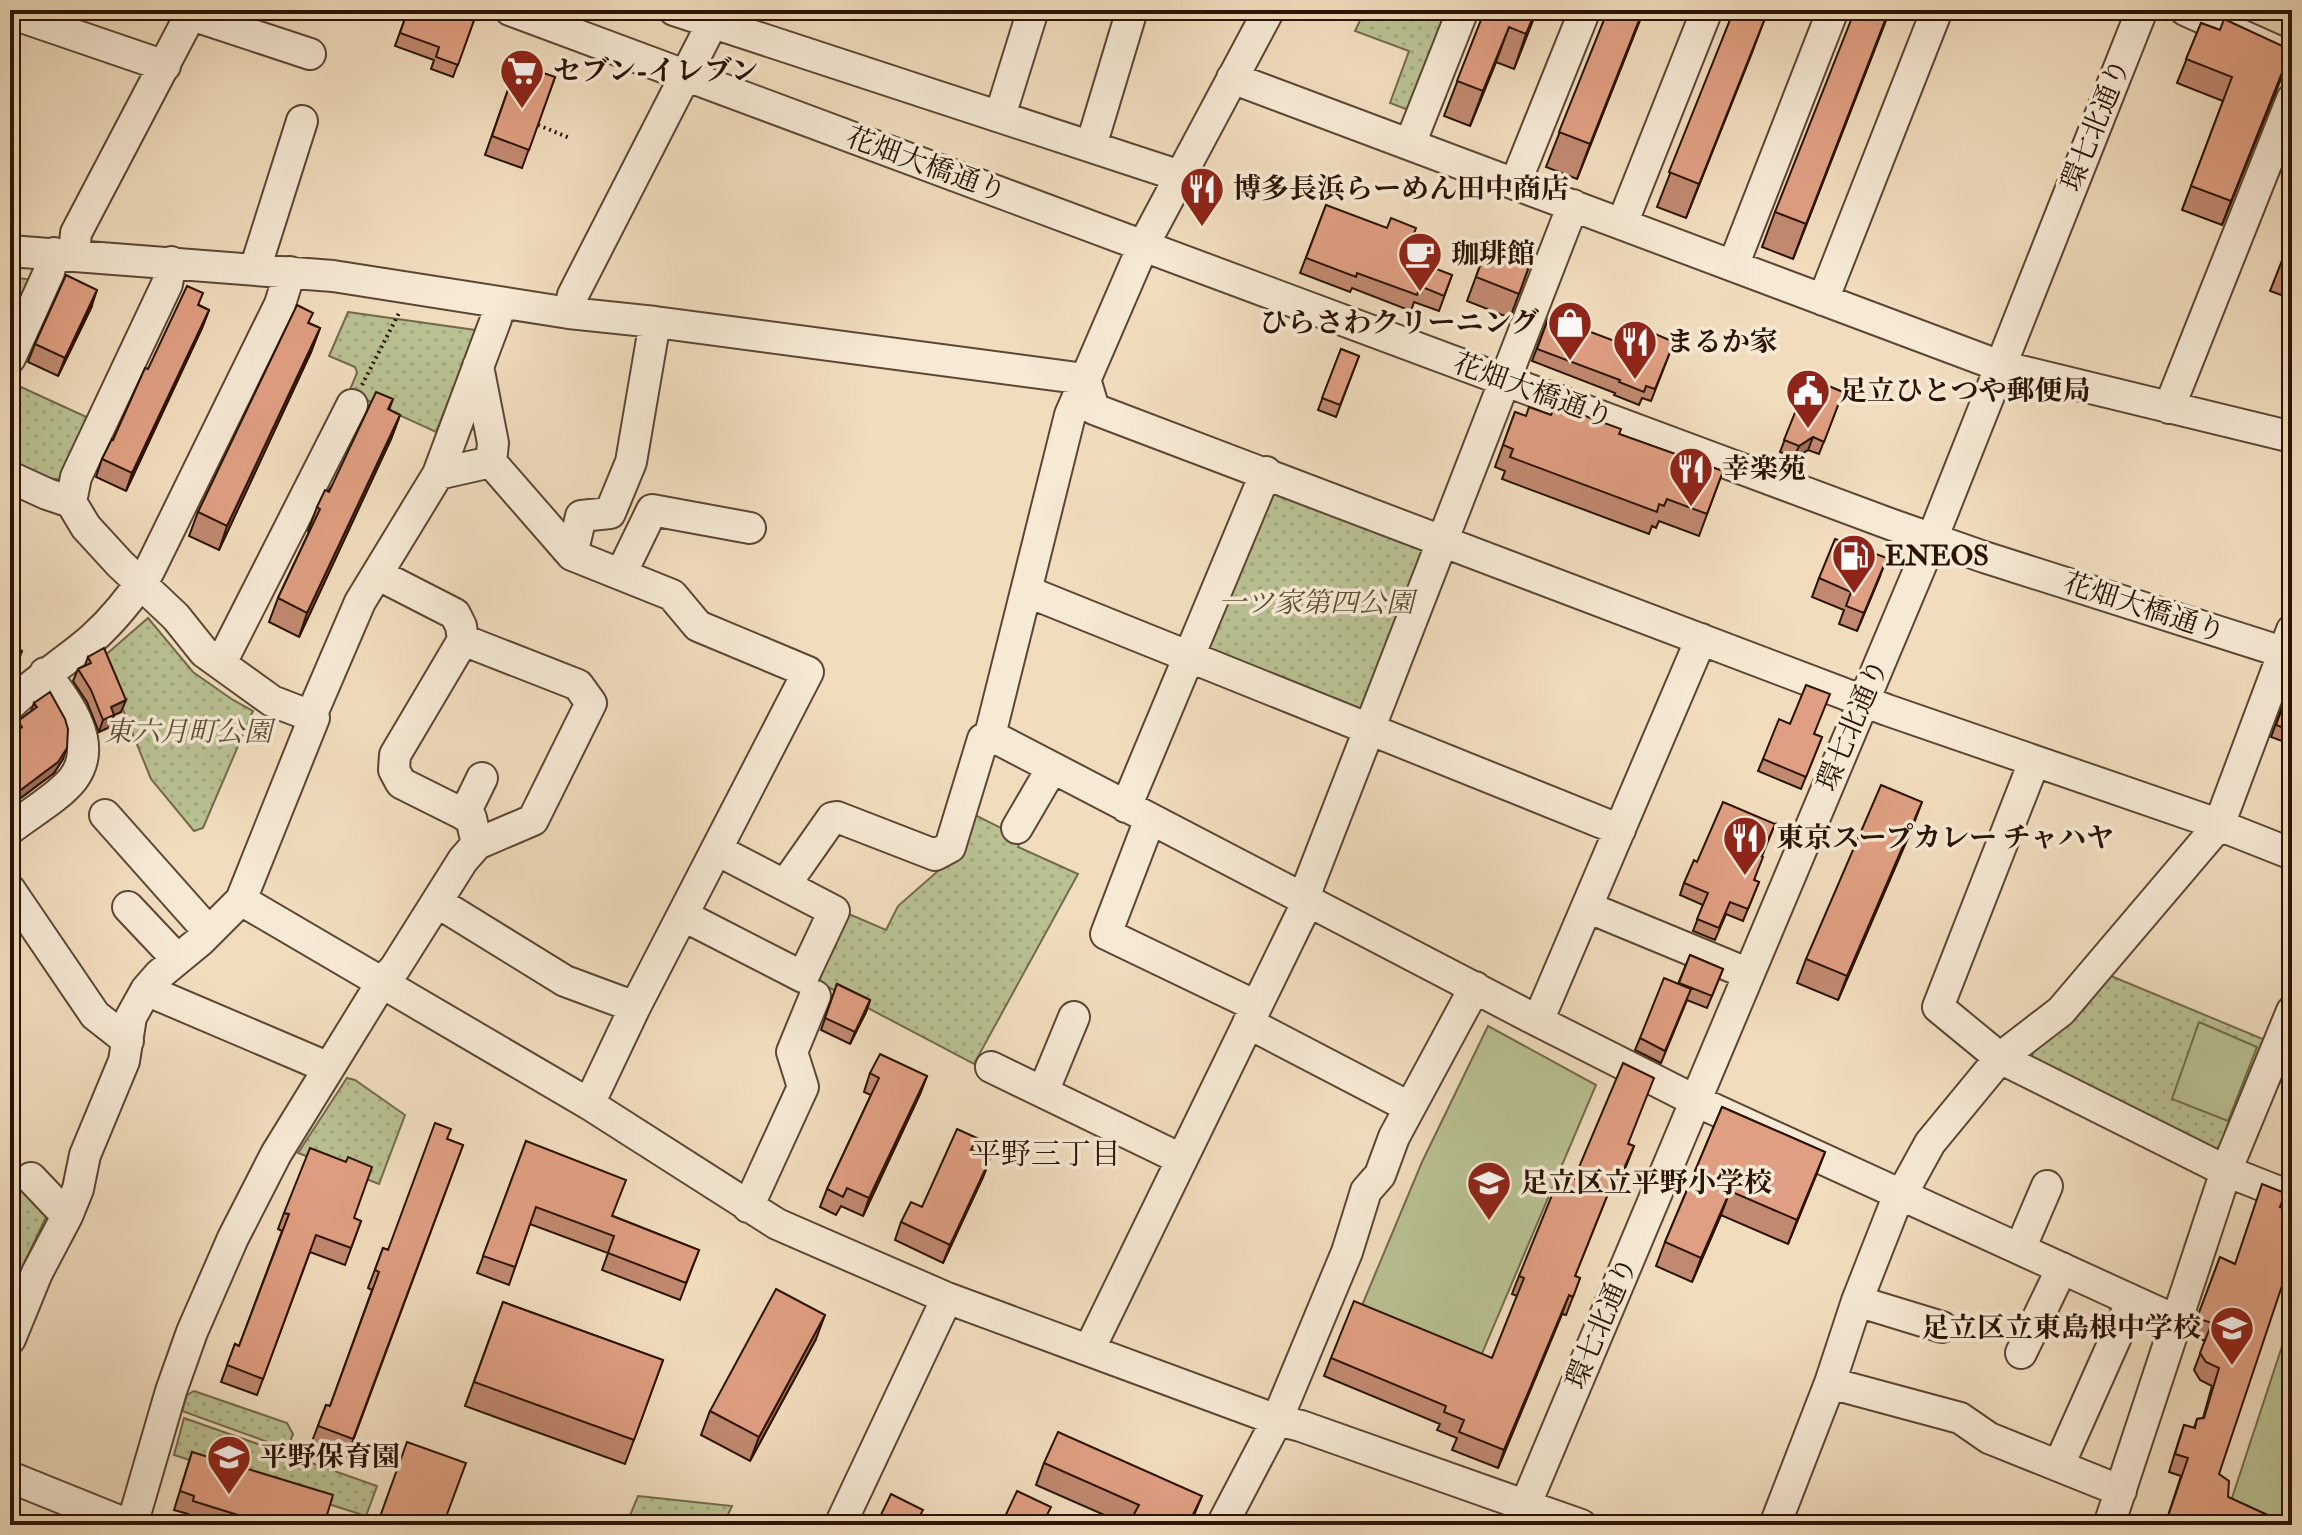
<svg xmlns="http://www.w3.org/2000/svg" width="2302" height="1535" font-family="'IM FELL Double Pica','Noto Serif JP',serif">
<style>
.grass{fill:url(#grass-dots);stroke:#726a4c;stroke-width:2}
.garden{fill:#b9c192;stroke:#726a4c;stroke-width:2}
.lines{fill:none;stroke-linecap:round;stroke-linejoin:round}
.minor-casing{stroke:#5c4633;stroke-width:34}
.path{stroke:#2b1305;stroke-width:4;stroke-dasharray:2 4;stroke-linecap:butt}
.minor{stroke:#f6e9d5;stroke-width:30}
.wall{fill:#c18970;stroke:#2b1305;stroke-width:2}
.shaded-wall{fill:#9d6f5b;stroke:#2b1305;stroke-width:2}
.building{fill:#e09f82;stroke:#2b1305;stroke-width:2}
.labels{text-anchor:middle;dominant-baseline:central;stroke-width:7;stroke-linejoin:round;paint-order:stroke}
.poi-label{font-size:28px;font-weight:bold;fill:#2b1305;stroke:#f6e9d5;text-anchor:start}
.street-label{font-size:28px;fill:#2b1305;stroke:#f6e9d5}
.park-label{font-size:28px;font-style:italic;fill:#5d5036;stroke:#f6e9d5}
.neighbourhood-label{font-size:30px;fill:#2b1305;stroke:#f6e9d5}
</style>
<defs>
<pattern id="grass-dots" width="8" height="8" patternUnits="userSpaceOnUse" patternTransform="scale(2)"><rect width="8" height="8" fill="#b9c192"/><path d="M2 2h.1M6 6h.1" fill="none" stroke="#9fa57c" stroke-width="1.8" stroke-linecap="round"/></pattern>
</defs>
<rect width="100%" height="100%" fill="#f1ddbe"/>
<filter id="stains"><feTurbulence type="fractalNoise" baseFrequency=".0025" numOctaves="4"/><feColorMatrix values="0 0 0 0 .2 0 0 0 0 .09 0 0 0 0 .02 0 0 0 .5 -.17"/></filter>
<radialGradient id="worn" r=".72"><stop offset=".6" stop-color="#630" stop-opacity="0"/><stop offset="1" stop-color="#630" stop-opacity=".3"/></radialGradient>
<!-- grass -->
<path class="grass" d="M1365,10H1457L1416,113L1390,103L1409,51L1355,31Z
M10,277L34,280L18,315H10Z
M348,312L475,330L476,334L436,432L349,392L357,373L355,367L329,356Z
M10,382L93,420L65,480L47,478L10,462Z
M1273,492L1422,541L1426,552L1366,706L1354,711L1211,652L1207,641Z
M148,618L193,672L233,700L253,711L203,828L194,831L151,779L102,658Z
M967,811L1021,838L1018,847L1078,874L974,1064L811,978L842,911L886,930L898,906L954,857Z
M2111,976L2270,1042L2226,1147L2217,1152L2033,1059L2032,1051L2084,1009Z
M347,1078L355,1080L405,1115L379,1184L298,1153Z
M18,1181L47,1215L21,1270L10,1258V1193Z
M194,1391L287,1423L293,1434L287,1449L182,1411L187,1395Z
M184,1418L377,1486L366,1516L174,1455Z
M638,1496L732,1506L723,1525H626Z"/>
<!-- garden -->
<path class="garden" d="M2199,1022L2257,1047L2228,1121L2172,1099Z
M1488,1026L1596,1085L1478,1363L1358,1315L1422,1162Z
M2292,1316V1525H2285L2231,1501Z"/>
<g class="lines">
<!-- minor casing -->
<g class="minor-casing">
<path id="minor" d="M510,10L1890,524L1984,557L2292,655
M674,10L1180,176
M1269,10L1143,246L1070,415L990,735L1538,1021L1696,1101L2177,1321
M2185,10L2292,58
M192,12L201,18L310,54
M10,13L165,66
M1232,78L2000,366L2292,437
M1000,116L1033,10
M1410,144L1463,10
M1091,146L1132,10
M1515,184L1585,10
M1622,224L1707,10
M10,251L333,276L569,313L655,322L1085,379
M74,255L76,233L193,10
M1733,266L1833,10
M255,269L302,121
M1823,300L1937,10
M569,313L573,295L719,10
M10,358L49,272L54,253
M478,366L493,443L491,462
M1085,379L1094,409L1887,710L2206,820L2292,854
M2169,408L2292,99
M438,474L491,462L572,555L672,595L698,626L808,672L635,1007L589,1104
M10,477L47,494L71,502L86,527L120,564L176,617L204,652L272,701L311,716
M71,502L76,477L167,284L171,262
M572,555L581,516L610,513L631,462L655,322
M621,574L652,510L750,528
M1026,591L1620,830
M463,640L395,755L394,770L401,783L471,818L477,844
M221,663L352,405
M10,705C36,679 66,662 93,638C115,618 133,595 149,571L280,304L290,272
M2034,762L1938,1007L2000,1058L2226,1171L2292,1197
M1126,807L1266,472
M105,815L209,932
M464,815L482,778
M1150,819L1106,934L1256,1006
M1017,828L1052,768
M10,829C29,814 59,797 73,779C100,743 67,702 45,673
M785,885L832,818L837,817L935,855L950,847L983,739L990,735
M10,890L95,1015L128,1041
M241,900L589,1104L777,1224L947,1298L1277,1420L1301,1426L1581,1525
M437,902L565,981L635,1007
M128,907L177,959
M1587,907L1749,974
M684,916L803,977L834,911L717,850
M146,990L329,1068
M1538,1021L1701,639
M1248,1023L1409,1107
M991,1067L1181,1159
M1043,1092L1074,1017
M31,1178L67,1216
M748,1207L803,1087L792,1052L815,996
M2020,1249L2047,1186
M1857,1301L1942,1327
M10,1339L37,1273L67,1216L78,1189L85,1155L124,1061L131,1017L146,990L160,974L200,941L241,900L314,718L311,716L360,602L438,474L496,319L500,304
M1089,1350L1302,913L1309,884L1573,205
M2021,1353L2062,1268
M1830,1383L1960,1418L1989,1438L2121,1491
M2059,1465L2132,1301
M10,1477L129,1525
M132,1525L171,1391L192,1332L233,1238L276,1154L382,982L395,968L463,860L477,844L533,820L591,703L578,685L463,640L461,626L455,614L377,574
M840,1525L947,1298
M1222,1525L1277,1420L1347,1252L1366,1191L1380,1175L1394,1137L1475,987
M1517,1525L1932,539L2142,10
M1775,1525L1830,1383L1857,1301L1899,1194L1908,1183L1930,1143L2000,1058L2061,1011L2219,825L2292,630
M2109,1525L2226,1171L2292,1011"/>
</g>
<!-- path -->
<path class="path" d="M538,125L570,138
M362,385L400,311"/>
<!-- minor -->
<use href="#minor" class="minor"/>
</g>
<!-- wall -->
<path class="wall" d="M408,10L448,11L474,20L453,77L431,69L434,60L395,46Z
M1485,10H1537L1514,69L1496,62L1470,126L1444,116Z
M1608,10H1644L1577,179L1546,167Z
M1734,10H1764L1761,17L1765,18L1686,218L1657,207Z
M1890,10L1793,259L1762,247L1775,212Z
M2201,23L2220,30L2291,50L2222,225L2182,210L2223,101L2177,83Z
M517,64L555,77L522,168L485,155Z
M1326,205L1405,257L1452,275L1439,311L1414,302L1411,311L1352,288L1350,292L1300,273Z
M2292,235V299L2270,291Z
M1488,244L1531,261L1510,318L1467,301Z
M199,305L209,310L202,328L126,491L96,477L102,459L113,440L148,369Z
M91,308L58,376L28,362L35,344Z
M1548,319L1633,348H1646L1674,342L1651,401L1642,398L1639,405L1614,395L1615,393L1532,361Z
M309,323L320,328L311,352L219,550L189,536L198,512Z
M1341,349L1359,356L1336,417L1318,410Z
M1809,378L1843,392L1819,454L1808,450L1794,458L1780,452Z
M393,399L389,410L400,415L391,439L299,637L269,622L278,598L309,532L308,531L317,507Z
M1515,412L1526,416L1551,415L1619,434L1723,471L1699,536L1659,521L1656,528L1652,526L1649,534L1502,479L1505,471L1495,467Z
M1880,576L1857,631L1839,624L1844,610L1812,597L1819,578Z
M88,657L121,712L114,715L110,727L99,732L87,702L73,681L78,669L85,665Z
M2292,681V740L2290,744L2271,737Z
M34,703L63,759L54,773L10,806V737L14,734L18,721L31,711Z
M1790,724L1822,737L1801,789L1758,771L1763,759Z
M1775,824L1762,856L1754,880L1759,882L1743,921L1726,914L1715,940L1693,931L1703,905L1680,895L1684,883L1697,862Z
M1913,826L1838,1000L1797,983L1806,959Z
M1690,955L1723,969L1707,1008L1687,1000L1661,1063L1635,1050L1640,1038L1678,984Z
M837,984L870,1000L866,1012L850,1044L821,1030Z
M870,1073L927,1076L920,1094L863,1216L841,1206L836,1215L820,1207L827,1189L871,1095L864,1092Z
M1722,1107L1825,1152L1788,1244L1721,1215L1692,1282L1656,1266L1665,1242Z
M447,1139L463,1145L347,1457L311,1444L326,1405L330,1406L372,1290L368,1288L383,1248L388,1250Z
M526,1141L613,1216L699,1250L680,1300L602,1270L608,1253L530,1224L509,1285L477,1273Z
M1629,1144L1634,1146L1627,1164L1615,1191L1610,1189L1575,1276L1580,1278L1566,1315L1562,1314L1498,1468L1452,1450L1457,1438L1437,1430L1440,1424L1324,1376L1331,1358H1492L1517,1296L1512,1294L1519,1276L1574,1179Z
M972,1150L990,1159L983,1177L943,1263L895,1240L901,1222L922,1207Z
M2280,1207L2219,1474L2228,1497L2287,1524L2292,1525H2165L2181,1476L2169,1472L2178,1443L2184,1425L2194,1428L2197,1419L2203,1418L2212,1386L2200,1380L2194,1370L2205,1341L2191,1335L2220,1257L2235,1264Z
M284,1213L354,1218L361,1221L345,1265L310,1252L257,1395L221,1382L235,1344L239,1346L282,1231L278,1229Z
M503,1302L663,1360L625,1464L465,1406Z
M816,1339L750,1461L701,1435L710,1411Z
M192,1452L324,1525H205L186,1519L188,1514L174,1510Z
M1044,1463L1202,1496L1190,1525H1127L1036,1485Z"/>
<!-- shaded-wall -->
<path class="shaded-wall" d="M1536,10H1537L1514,69L1526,34Z
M1643,10H1644L1577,179L1590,144Z
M1889,10H1890L1793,259L1806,224Z
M1765,18L1752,53L1686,218L1699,184Z
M1509,27L1496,62L1470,126L1483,91Z
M2291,50L2283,74L2222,225L2231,201Z
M97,290L91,308L58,376L65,358Z
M209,310L202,328L126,491L132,473Z
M320,328L311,352L219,550L227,526Z
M400,415L391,439L299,637L307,613Z
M1813,437L1808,450L1794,458L1799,446Z
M1887,558L1880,576L1857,631L1864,613Z
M22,651L18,662L10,671V665Z
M126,700L121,712L114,715L110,727L99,732L103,720L111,707Z
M67,748L63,759L54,773L10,806V798Z
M1922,802L1913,826L1838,1000L1847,976Z
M870,1000L866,1012L850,1044L855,1032Z
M927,1076L920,1094L863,1216L869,1198Z
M1825,1152L1816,1176L1788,1244L1797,1220Z
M990,1159L983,1177L943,1263L950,1245Z
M1730,1191L1721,1215L1692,1282L1701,1258Z
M1569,1295L1562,1314L1498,1468L1504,1450Z
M825,1315L816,1339L750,1461L759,1437Z"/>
<!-- building -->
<path class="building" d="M408,10H449L448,11L474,20L458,65L436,57L439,47L400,33Z
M1485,10H1536L1526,34L1509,27L1483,91L1457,81Z
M1608,10H1643L1590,144L1559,132Z
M1734,10H1762L1760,16L1765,18L1699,184L1669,172Z
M1855,10H1889L1806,224L1775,212Z
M2224,19L2291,50L2231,201L2191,186L2232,77L2186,59L2201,23L2220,30Z
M517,64L555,77L529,150L492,136Z
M1326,205L1387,228L1391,218L1416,228L1405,257L1452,275L1444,296L1420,286L1417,295L1357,273L1356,277L1306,258Z
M2292,235V259L2283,256Z
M1488,244L1531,261L1519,294L1476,277Z
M66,275L97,290L65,358L35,344Z
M187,286L203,293L198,305L209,310L132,473L102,459L112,439L113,440L145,368L148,369Z
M297,305L313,313L308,323L320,328L227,526L198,512Z
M1548,319L1574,329L1575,326L1633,348L1635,343L1646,348L1653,333L1674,342L1655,389L1646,386L1644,392L1619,382L1620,380L1537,349Z
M1341,349L1359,356L1340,405L1322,398Z
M1809,378L1843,392L1824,442L1813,437L1799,446L1784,440Z
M376,392L393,399L388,409L400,415L307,613L278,598L320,509L317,507L325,490L329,492Z
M1555,405L1621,429L1619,434L1723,471L1707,514L1667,499L1664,506L1659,504L1657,512L1510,457L1513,449L1503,445L1515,412L1526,416L1529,407L1551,415Z
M1835,539L1887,558L1864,613L1846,606L1851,592L1819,578Z
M10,641L22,651L10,665Z
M104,648L126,700L111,707L114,715L103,720L91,690L78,669L91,663L88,657Z
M2292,681V731L2276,725Z
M1806,685L1830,694L1814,734L1822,737L1806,777L1763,759L1779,719L1790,724Z
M50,692L65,719L68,729L67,748L58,762L10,798V737L22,727L18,721L37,707L34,703Z
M1881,785L1922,802L1847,976L1806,959Z
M1723,802L1775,824L1761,856L1763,857L1754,880L1759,882L1748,909L1730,902L1719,928L1697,919L1708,893L1684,883L1694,860L1697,862Z
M1690,955L1723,969L1712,996L1679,983Z
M1664,978L1691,989L1665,1051L1640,1038Z
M837,984L870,1000L855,1032L825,1018Z
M880,1054L927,1076L869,1198L847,1188L843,1197L827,1189L879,1078L870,1073Z
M1623,1063L1654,1078L1628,1144L1634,1146L1622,1173L1617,1171L1575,1276L1580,1278L1573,1297L1569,1295L1504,1450L1459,1432L1464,1420L1444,1412L1446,1406L1331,1358L1354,1301L1492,1358L1524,1278L1519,1276L1561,1173L1574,1179Z
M1722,1107L1825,1152L1797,1220L1730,1191L1701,1258L1665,1242Z
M435,1123L451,1129L447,1139L463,1145L353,1439L318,1426L326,1405L330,1406L379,1272L375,1270L383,1248L388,1250Z
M957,1129L977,1138L971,1150L990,1159L950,1245L901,1222L911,1202L922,1207Z
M526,1141L626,1180L612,1216L699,1250L686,1283L608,1253L614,1236L536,1207L515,1267L483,1256Z
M310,1148L346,1162L348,1157L372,1167L354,1218L361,1221L351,1248L316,1235L263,1379L227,1365L235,1344L239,1346L289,1214L284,1213Z
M2262,1184L2285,1193L2280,1207L2292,1211V1256L2219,1474L2229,1481L2228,1497L2287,1524L2288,1520L2292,1522V1525H2165L2188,1458L2175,1454L2184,1425L2195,1428L2197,1419L2204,1418L2219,1368L2206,1362L2200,1353L2212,1323L2197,1318L2220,1257L2235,1264Z
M776,1289L825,1315L759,1437L710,1411Z
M503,1302L663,1360L634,1440L474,1382Z
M1058,1432L1202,1496L1188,1525H1184L1172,1520L1169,1525H1128L1139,1505L1044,1463Z
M407,1442L466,1463L443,1525H377Z
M192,1452L333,1495L324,1525H270L193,1501L194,1496L180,1491Z
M1017,1491L1051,1507L1042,1525H1001Z
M891,1494L923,1510L915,1525H876Z"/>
<!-- icons -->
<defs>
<g id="supermarket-pin" transform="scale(2.3)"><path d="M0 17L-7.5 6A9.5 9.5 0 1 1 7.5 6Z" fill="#8f2418" stroke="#f6e9d5"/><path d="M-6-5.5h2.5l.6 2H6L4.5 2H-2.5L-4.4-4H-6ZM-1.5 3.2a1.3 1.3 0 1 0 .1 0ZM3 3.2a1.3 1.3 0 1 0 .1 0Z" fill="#fff"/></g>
<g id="restaurant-pin" transform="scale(2.3)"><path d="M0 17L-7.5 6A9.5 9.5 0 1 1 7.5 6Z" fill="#8f2418" stroke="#f6e9d5"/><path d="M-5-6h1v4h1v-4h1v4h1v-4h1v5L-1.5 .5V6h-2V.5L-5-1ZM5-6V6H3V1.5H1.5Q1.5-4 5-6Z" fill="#fff"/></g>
<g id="cafe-pin" transform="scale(2.3)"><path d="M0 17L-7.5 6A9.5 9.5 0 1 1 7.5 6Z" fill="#8f2418" stroke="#f6e9d5"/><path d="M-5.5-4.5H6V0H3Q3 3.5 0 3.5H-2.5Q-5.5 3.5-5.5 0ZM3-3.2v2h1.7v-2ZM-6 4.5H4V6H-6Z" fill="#fff"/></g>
<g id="shop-pin" transform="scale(2.3)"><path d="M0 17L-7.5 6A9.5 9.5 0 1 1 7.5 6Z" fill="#8f2418" stroke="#f6e9d5"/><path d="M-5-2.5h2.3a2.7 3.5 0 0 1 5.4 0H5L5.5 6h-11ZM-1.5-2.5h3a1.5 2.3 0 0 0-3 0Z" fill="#fff"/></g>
<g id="civic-pin" transform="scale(2.3)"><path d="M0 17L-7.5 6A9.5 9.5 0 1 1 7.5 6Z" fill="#8f2418" stroke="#f6e9d5"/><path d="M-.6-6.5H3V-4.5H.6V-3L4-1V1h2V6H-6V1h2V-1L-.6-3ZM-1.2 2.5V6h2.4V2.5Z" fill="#fff"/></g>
<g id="fuel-pin" transform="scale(2.3)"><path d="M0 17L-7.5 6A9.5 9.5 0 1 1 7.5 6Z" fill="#8f2418" stroke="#f6e9d5"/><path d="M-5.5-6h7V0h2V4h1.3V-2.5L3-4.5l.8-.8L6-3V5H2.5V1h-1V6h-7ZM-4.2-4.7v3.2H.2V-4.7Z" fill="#fff"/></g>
<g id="school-pin" transform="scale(2.3)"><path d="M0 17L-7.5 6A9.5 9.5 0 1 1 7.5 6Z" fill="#8f2418" stroke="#f6e9d5"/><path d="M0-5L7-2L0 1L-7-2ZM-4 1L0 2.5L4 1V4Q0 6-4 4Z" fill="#fff"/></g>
</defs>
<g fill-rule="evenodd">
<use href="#supermarket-pin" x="522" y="71"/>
<use href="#restaurant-pin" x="1202" y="189"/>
<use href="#cafe-pin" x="1420" y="254"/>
<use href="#shop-pin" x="1570" y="323"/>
<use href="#restaurant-pin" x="1635" y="342"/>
<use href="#civic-pin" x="1808" y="391"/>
<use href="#restaurant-pin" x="1691" y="469"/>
<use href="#fuel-pin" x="1854" y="556"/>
<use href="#restaurant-pin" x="1745" y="838"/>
<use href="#school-pin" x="1489" y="1183"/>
<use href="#school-pin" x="2232" y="1328"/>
<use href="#school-pin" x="229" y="1457"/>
</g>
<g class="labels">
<!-- poi labels -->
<g class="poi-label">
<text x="553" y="71">セブン-イレブン</text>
<text x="1233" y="189">博多長浜らーめん田中商店</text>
<text x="1451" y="254">珈琲館</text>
<text x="1539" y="323" text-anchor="end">ひらさわクリーニング</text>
<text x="1666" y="342">まるか家</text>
<text x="1839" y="391">足立ひとつや郵便局</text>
<text x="1722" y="469">幸楽苑</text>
<text x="1885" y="556">ENEOS</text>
<text x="1776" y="838">東京スープカレー チャハヤ</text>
<text x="1520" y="1183">足立区立平野小学校</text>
<text x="2201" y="1328" text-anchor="end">足立区立東島根中学校</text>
<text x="260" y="1457">平野保育園</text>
</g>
<!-- street labels -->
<g class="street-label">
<text transform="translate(2096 125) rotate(-68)">環七北通り</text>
<text transform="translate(926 165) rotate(20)">花畑大橋通り</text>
<text transform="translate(1533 391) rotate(20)">花畑大橋通り</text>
<text transform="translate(2144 608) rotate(18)">花畑大橋通り</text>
<text transform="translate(1853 725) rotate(-67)">環七北通り</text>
<text transform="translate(1602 1323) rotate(-67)">環七北通り</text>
</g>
<!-- park labels -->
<g class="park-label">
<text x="1316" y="603">一ツ家第四公園</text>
<text x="188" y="732">東六月町公園</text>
</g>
<!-- neighbourhood labels -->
<g class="neighbourhood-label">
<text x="1046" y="1154">平野三丁目</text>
</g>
</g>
<!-- margin -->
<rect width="2302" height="1535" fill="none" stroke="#f1ddbe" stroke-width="40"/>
<rect x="12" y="12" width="2278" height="1511" fill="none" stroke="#2b1305" stroke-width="4"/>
<rect x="20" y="20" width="2262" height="1495" fill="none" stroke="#2b1305" stroke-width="2"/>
<rect width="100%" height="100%" filter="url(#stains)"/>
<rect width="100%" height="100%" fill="url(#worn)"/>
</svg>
